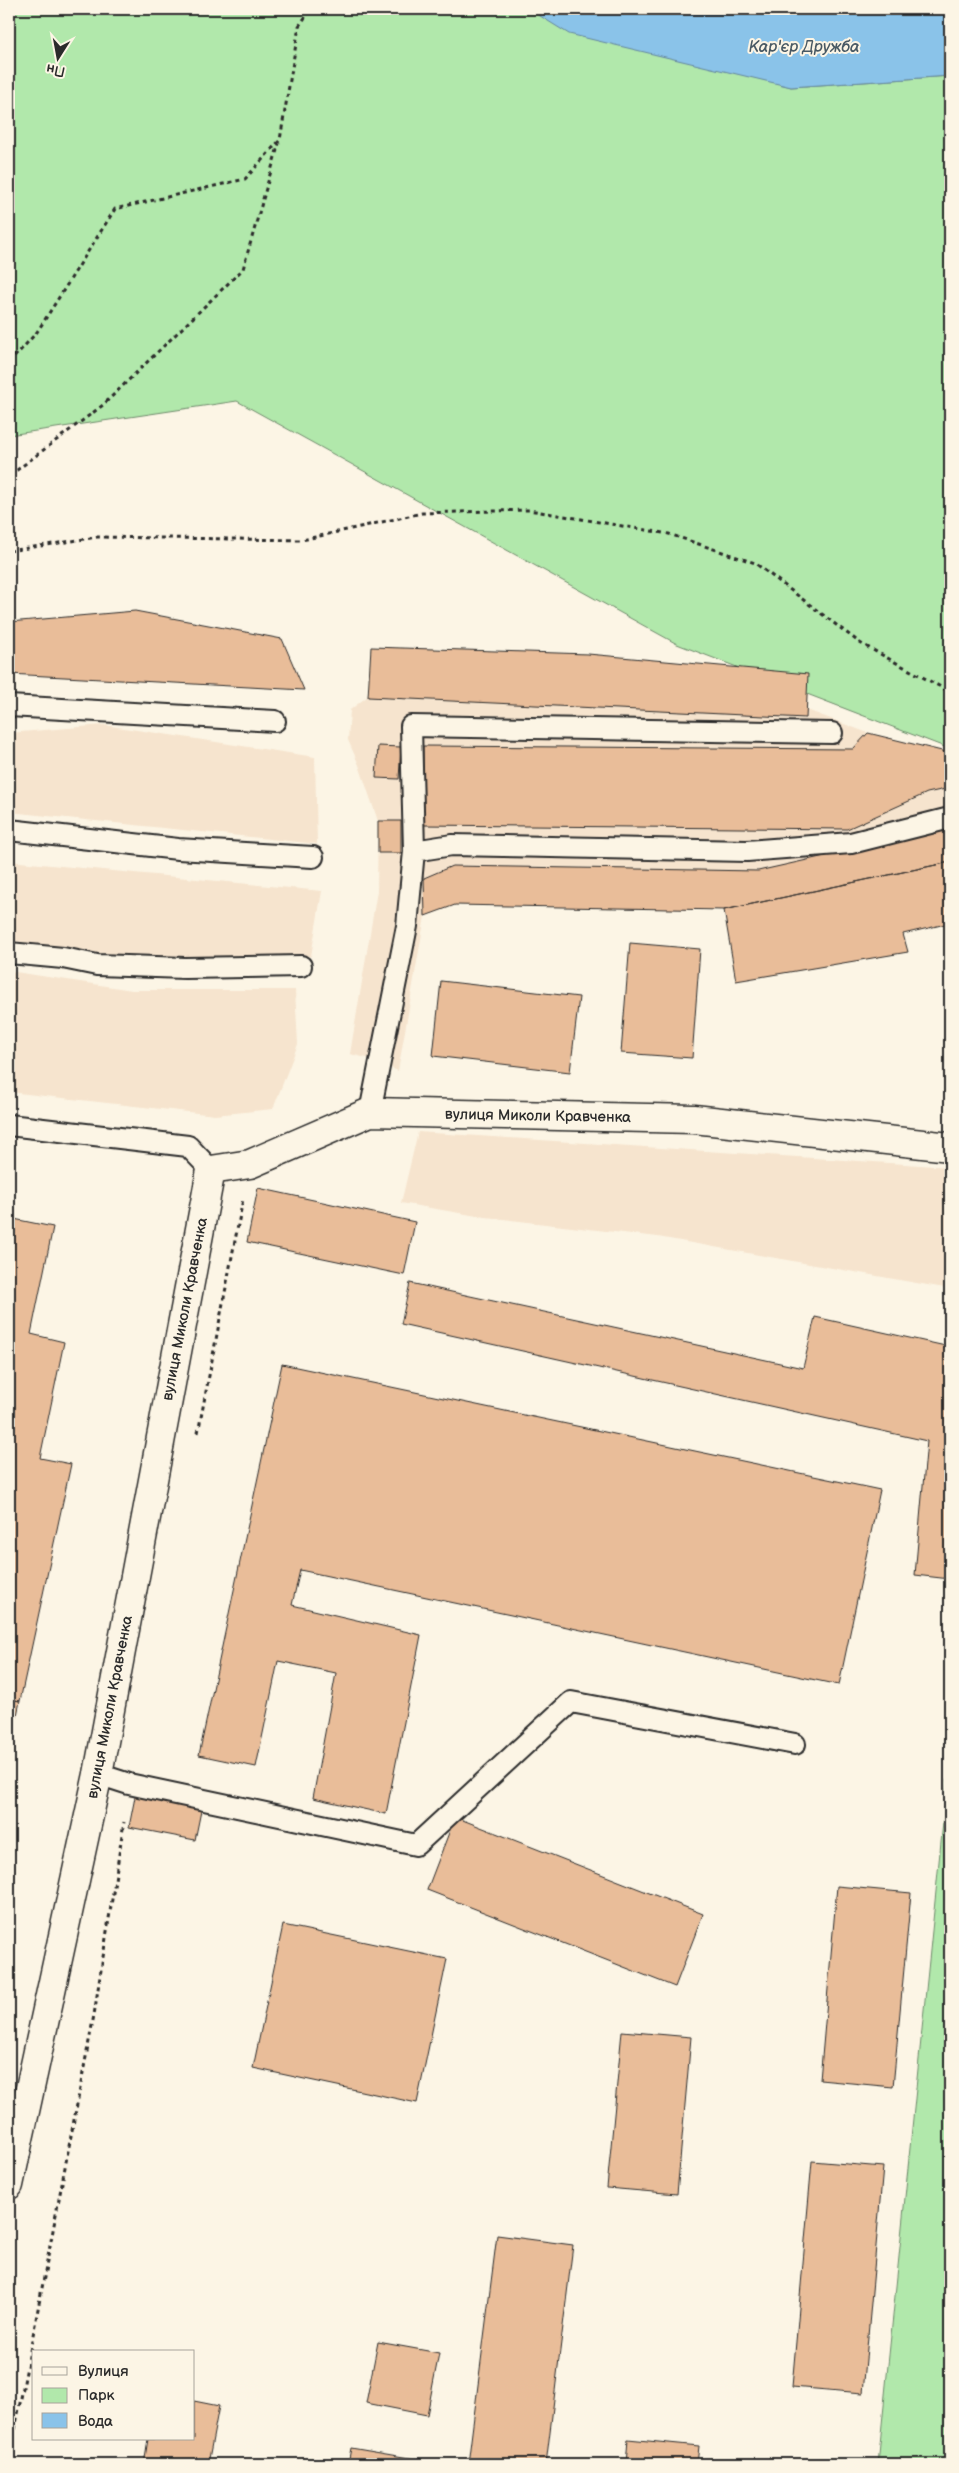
<svg xmlns="http://www.w3.org/2000/svg" width="959" height="2473" font-family="'Balsamiq Sans',sans-serif">
<style>
.built{fill:#f6e4ce}
.green{fill:#b1e8ab;stroke:#6e8a6b}
.water{fill:#8ac3e9;stroke:#64869d}
.building{fill:#e9bd99;stroke:#2b2b2b}
.lines{fill:none;stroke-linecap:round;stroke-linejoin:round}
.service-casing{stroke:#2b2b2b;stroke-width:24}
.minor-casing{stroke:#2b2b2b;stroke-width:31}
.path{stroke:#2b2b2b;stroke-width:3;stroke-dasharray:4 4;stroke-linecap:butt}
.service{stroke:#fcf5e5;stroke-width:20}
.minor{stroke:#fcf5e5;stroke-width:28}
.labels{text-anchor:middle;dominant-baseline:central;stroke-width:4;stroke-linejoin:round;paint-order:stroke}
.street-label{font-size:15px;fill:#2b2b2b;stroke:#fcf5e5}
.water-label{font-size:16px;font-style:italic;fill:#485964;stroke:#fcf5e5}
</style>
<rect width="100%" height="100%" fill="#fcf5e5"/>
<filter id="ink" filterUnits="userSpaceOnUse"><feTurbulence type="fractalNoise" baseFrequency=".02" numOctaves="2"/><feDisplacementMap in="SourceGraphic" scale="10" xChannelSelector="R" yChannelSelector="G"/><feConvolveMatrix kernelMatrix="1 2 1 2 8 2 1 2 1" color-interpolation-filters="sRGB"/></filter>
<g filter="url(#ink)">
<!-- built -->
<path class="built" d="M371,647L808,674L807,710L868,733L950,753V862L724,910L455,905L425,916L398,1071L367,1058L350,1054L377,891L378,821L359,765L348,740L350,710L368,696Z
M104,725L315,757L317,844L9,812V733Z
M9,861L322,891L311,956H102L9,940Z
M9,971L132,990H295L298,1044L273,1109L215,1115L9,1092Z
M418,1132L950,1167V1289L658,1237L477,1216L401,1203Z"/>
<!-- green -->
<path class="green" d="M9,9H533V12L791,87L950,76V749L677,644L237,401L9,435Z
M950,1753V2464H878Z"/>
<!-- water -->
<path class="water" d="M533,9H950V76L791,87L569,34L532,11Z"/>
<!-- building -->
<path class="building" d="M135,611L282,639L304,690L9,674V622Z
M371,647L588,654L808,674L806,718L368,697Z
M868,733L950,753V788L927,793L847,829L423,825V746L853,749Z
M378,746L401,747L399,779L376,778Z
M378,821H401V853H378Z
M950,828V862L724,910L455,905L425,916L424,878L452,866L758,871Z
M950,862V923L903,934L908,952L736,981L724,910Z
M630,943L700,949L692,1058L621,1053Z
M441,981L579,997L570,1072L433,1056Z
M258,1188L415,1222L404,1275L247,1242Z
M9,1218L53,1227L31,1334L64,1342L40,1458L71,1464L20,1701L9,1699Z
M410,1283L803,1368L815,1317L950,1347V1579L915,1575L927,1441L401,1324Z
M282,1364L880,1490L839,1685L300,1570L292,1605L421,1635L386,1814L313,1798L336,1673L278,1661L256,1767L199,1755Z
M9,1699L20,1701L9,1755Z
M136,1792L202,1806L195,1840L129,1827Z
M455,1817L703,1914L675,1987L427,1890Z
M837,1886L911,1893L893,2087L820,2080Z
M283,1925L447,1959L417,2103L253,2068Z
M622,2031L691,2037L677,2194L607,2188Z
M812,2161L883,2167L863,2393L792,2387Z
M497,2235L573,2245L546,2464H468Z
M378,2342L439,2353L427,2415L366,2403Z
M194,2401L219,2406L208,2464H144L148,2439H194Z
M628,2439L699,2446L697,2464H626Z
M351,2448L421,2460L420,2464H348Z"/>
<g class="lines">
<!-- service casing -->
<g class="service-casing">
<path id="service" d="M9,706L275,721
M9,830L178,849L313,857
M414,851L452,845L747,851L851,843L950,818
M9,953L63,958L97,965L185,968L301,966
M370,1112L407,926L414,851L411,726L832,733
M9,1125L188,1146L211,1170
M98,1774L129,1784L416,1845L571,1702L795,1744"/>
</g>
<!-- minor casing -->
<g class="minor-casing">
<path id="minor" d="M9,2185L98,1774L211,1170L250,1164L370,1112L694,1119L950,1147"/>
</g>
<!-- path -->
<path class="path" d="M9,363L37,332L115,209L245,179L280,140L299,26L311,9
M9,473L17,470L103,405L243,269L279,143
M9,551L97,537L302,540L422,513L529,510L669,534L755,563L860,643L950,692
M198,1433L243,1199
M9,2461L94,2015L124,1822"/>
<!-- service -->
<use href="#service" class="service"/>
<!-- minor -->
<use href="#minor" class="minor"/>
</g>
</g>
<g class="labels">
<!-- street labels -->
<g class="street-label">
<text transform="translate(538 1116) rotate(1)">вулиця Миколи Кравченка</text>
<text transform="translate(185 1309) rotate(-79)">вулиця Миколи Кравченка</text>
<text transform="translate(110 1707) rotate(-79)">вулиця Миколи Кравченка</text>
</g>
<!-- water labels -->
<g class="water-label">
<text x="804" y="47">Кар'єр Дружба</text>
</g>
</g>
<!-- margin -->
<rect width="959" height="2473" fill="none" stroke="#fcf5e5" stroke-width="30"/>
<rect x="15" y="15" width="929" height="2443" fill="none" stroke="#2b2b2b" stroke-width="2" filter="url(#ink)"/>
<!-- legend -->
<rect x="32" y="2350" width="162" height="90" fill="#fcf5e5" stroke="#a8a49b"/>
<rect x="42" y="2367" width="25" height="8" fill="#fcf5e5" stroke="#a8a49b"/>
<text x="78" y="2376" font-size="15" fill="#2b2b2b">Вулиця</text>
<rect x="42" y="2388" width="25" height="15" fill="#b1e8ab" stroke="#a8a49b"/>
<text x="78" y="2400" font-size="15" fill="#2b2b2b">Парк</text>
<rect x="42" y="2413" width="25" height="15" fill="#8ac3e9" stroke="#a8a49b"/>
<text x="78" y="2426" font-size="15" fill="#2b2b2b">Вода</text>
<!-- north arrow -->
<g transform="translate(58 58) rotate(191)" stroke="#fcf5e5" stroke-width="4" paint-order="stroke">
<path d="M0-4L9 19L0 12L-9 19Z" fill="#2b2b2b"/>
<text y="-8" font-size="14" font-weight="bold" text-anchor="middle" fill="#2b2b2b">Пн</text>
</g>
</svg>
